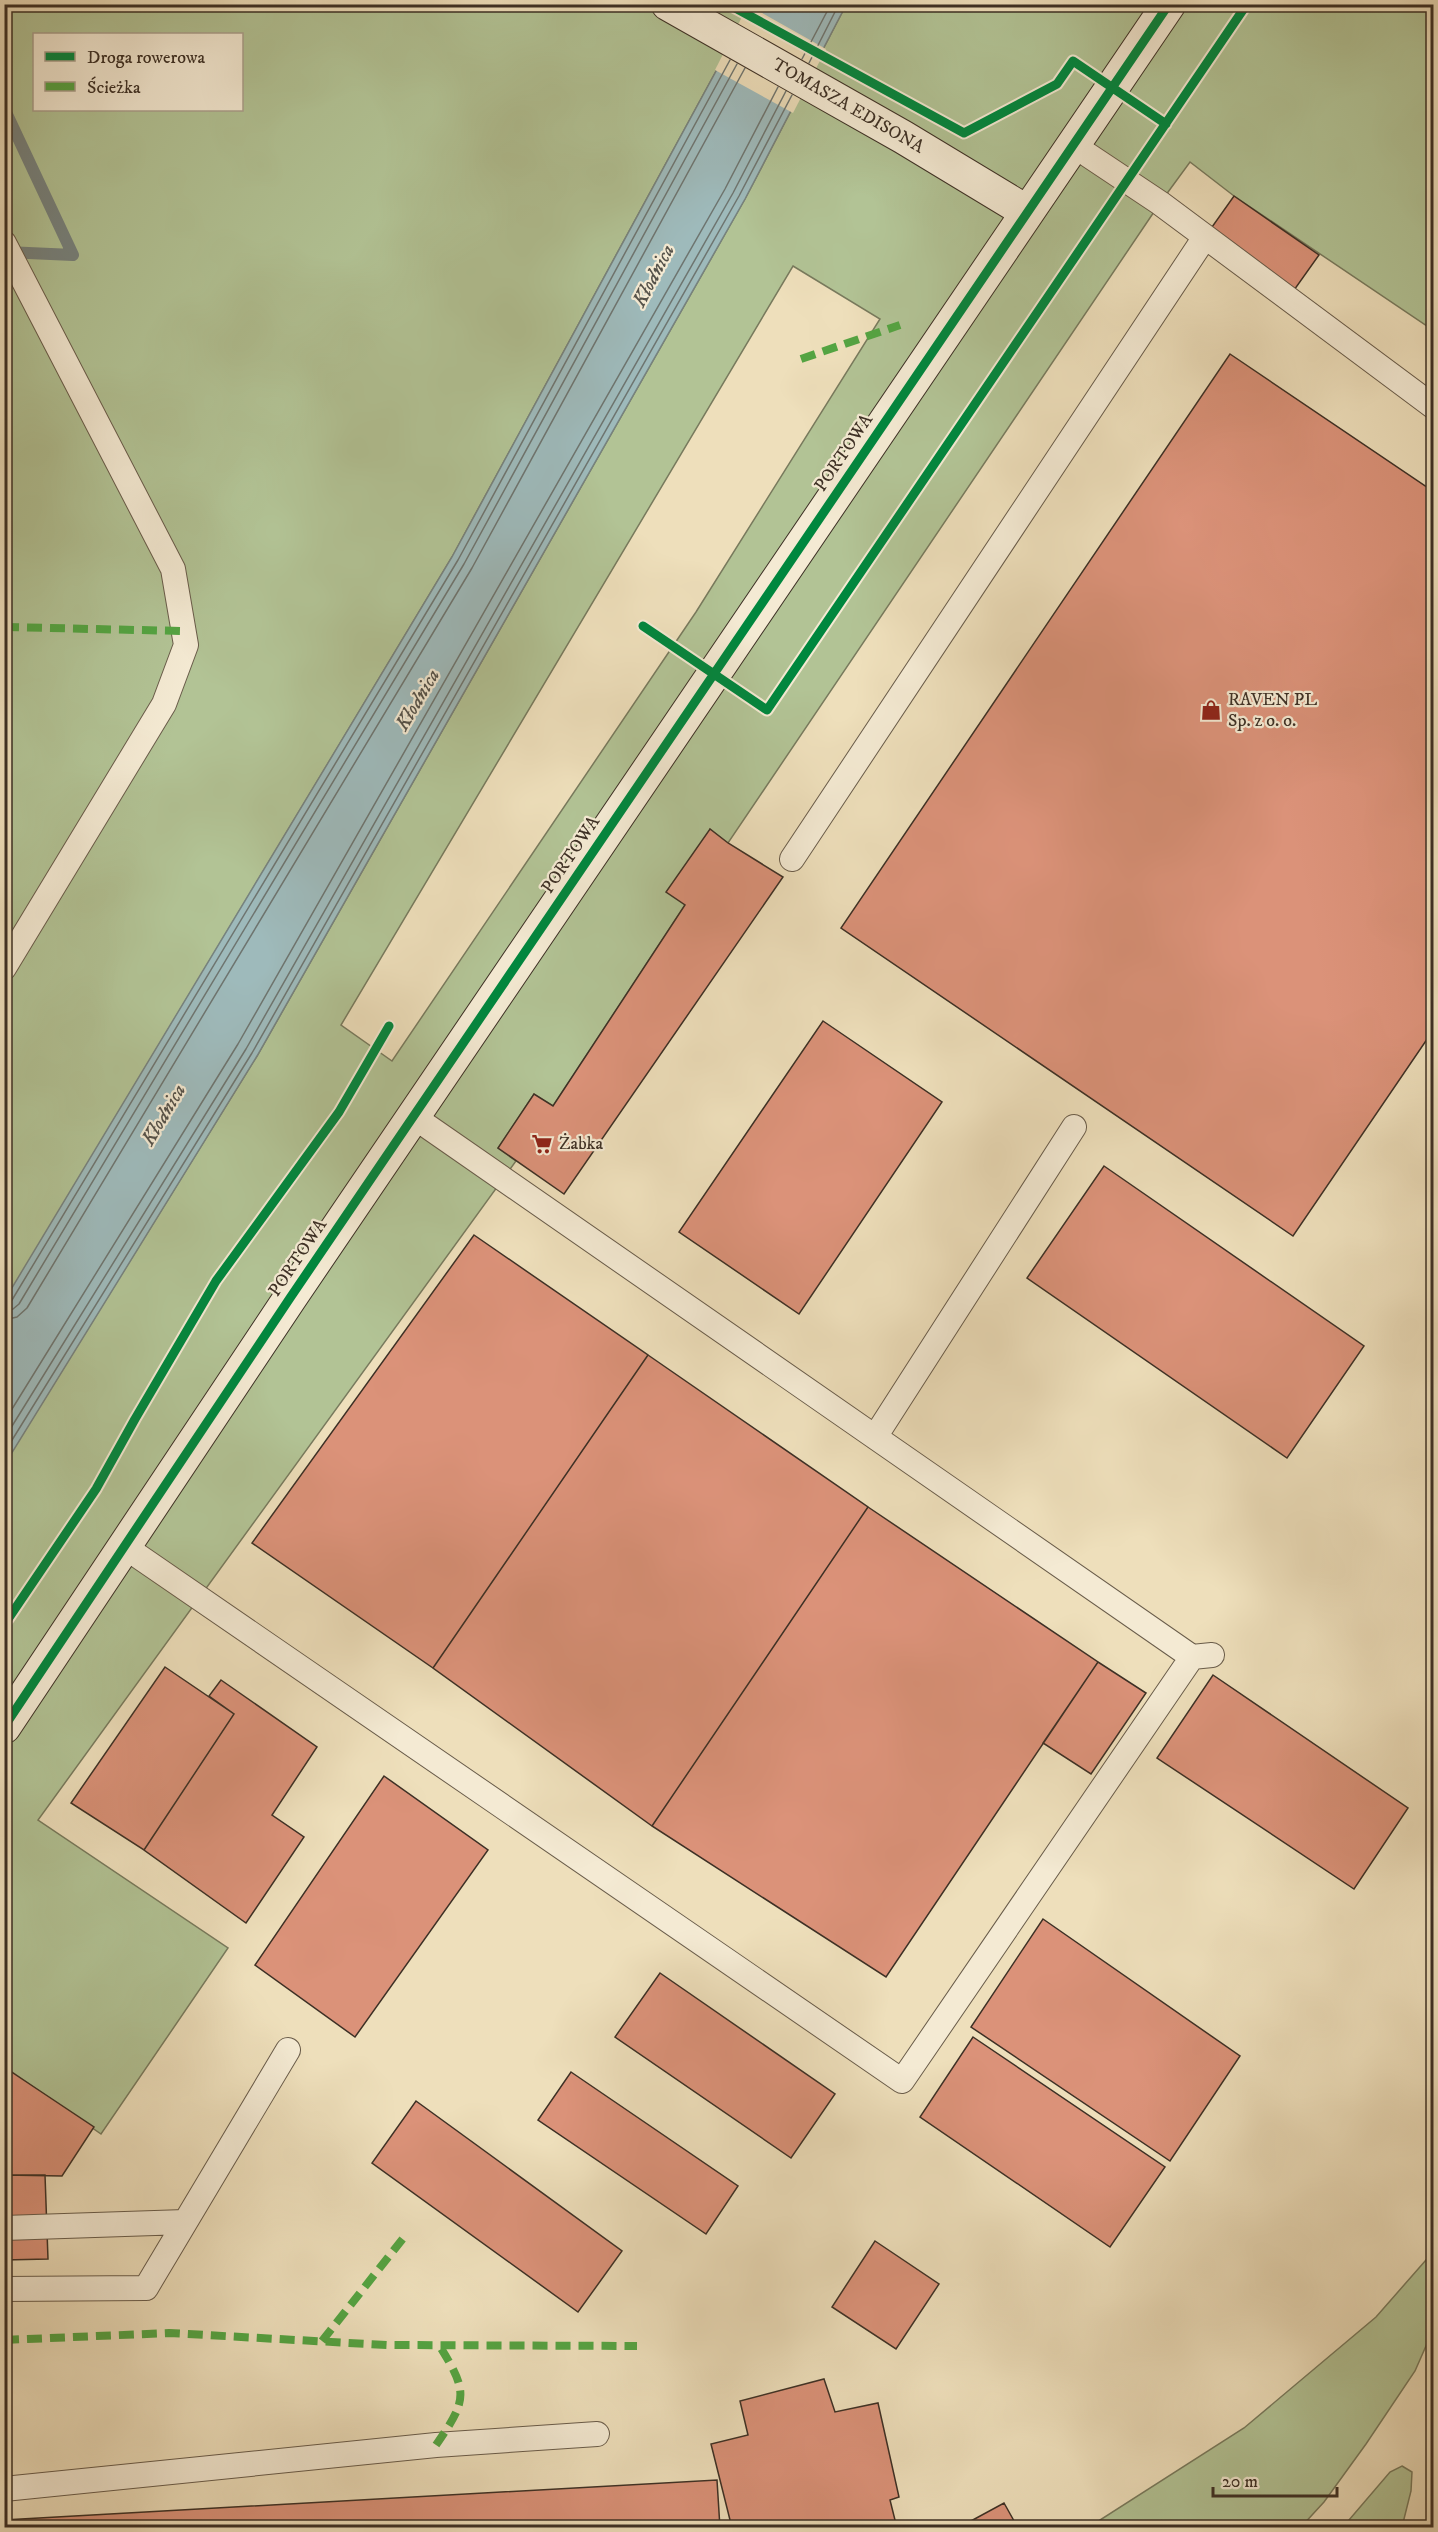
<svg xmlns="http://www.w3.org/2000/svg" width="1438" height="2532" font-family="'IM FELL DW Pica',serif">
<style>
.green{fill:#b2c395;stroke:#787a5d;stroke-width:1.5;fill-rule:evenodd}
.water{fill:#9ebabb;stroke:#77837f;stroke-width:1.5}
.pier{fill:#eedfbb}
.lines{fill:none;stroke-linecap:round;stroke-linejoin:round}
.shore{stroke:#6e7570;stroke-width:1.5}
.stream{stroke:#77837f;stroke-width:12}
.building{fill:#db9279;stroke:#3d3025;stroke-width:1.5}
.lane-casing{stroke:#695c4a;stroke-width:26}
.secondary-casing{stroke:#3d3025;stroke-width:35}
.lane{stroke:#f4ead3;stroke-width:24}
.secondary{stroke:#f4ead3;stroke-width:33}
.quiet{stroke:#54a442;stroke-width:8;stroke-dasharray:15 8;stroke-linecap:butt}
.cycleway-casing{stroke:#f4ead3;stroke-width:13}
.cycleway{stroke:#00873e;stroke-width:9}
.labels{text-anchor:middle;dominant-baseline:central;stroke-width:4.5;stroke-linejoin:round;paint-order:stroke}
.street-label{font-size:18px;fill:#3d3025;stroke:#f4ead3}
.poi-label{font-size:18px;fill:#3d3025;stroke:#f4ead3;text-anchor:start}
.water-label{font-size:20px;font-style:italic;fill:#55524a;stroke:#f4ead3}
</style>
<rect width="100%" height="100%" fill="#eedfbb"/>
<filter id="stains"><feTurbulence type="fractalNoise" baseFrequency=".00333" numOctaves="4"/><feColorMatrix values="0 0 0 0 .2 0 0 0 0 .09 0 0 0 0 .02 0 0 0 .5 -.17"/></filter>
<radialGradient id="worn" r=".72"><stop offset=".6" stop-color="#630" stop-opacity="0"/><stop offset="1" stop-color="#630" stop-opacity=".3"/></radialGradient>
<!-- green -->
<path class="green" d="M5,5H752L452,557L5,1301ZM34,34H242V110H34Z
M846,5H1433V330L1234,196L1190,162L1160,203L728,843L710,829L685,905L553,1106L534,1094L498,1148L516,1161L38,1820L228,1948L101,2134L5,2067L4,1464L257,1056L745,199ZM793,266L880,319L696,612L392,1061L341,1025Z
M1433,2252V2330L1415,2371L1366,2444L1324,2502L1301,2527H1089L1244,2428L1376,2317Z
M1402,2466L1412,2472L1411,2491L1402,2527H1343L1390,2472Z"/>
<!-- water -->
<path class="water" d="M752,5H846L745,199L257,1056L5,1464L4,1301L452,557Z"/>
<!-- pier -->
<path class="pier" d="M748,5L826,49L793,113L715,70Z"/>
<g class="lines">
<!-- shore -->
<path class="shore" d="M802,59L831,4
M809,63L839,4
M4,1303L12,1300L458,560L730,60
M4,1311L13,1309L19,1304L464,564L737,64
M4,1320L17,1317L27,1308L472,568L745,68
M4,1422L238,1044L725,189L778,87
M4,1439L246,1049L733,193L786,91
M4,1453L252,1053L739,196L792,95"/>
<!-- stream -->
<path class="stream" d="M4,108L73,255L6,252"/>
</g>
<!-- building -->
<path class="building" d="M1234,196L1319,255L1292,293L1207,234Z
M1230,354L1434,492V1029L1293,1236L841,928Z
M710,829L728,843L783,877L564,1194L498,1148L534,1094L553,1106L685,905L666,892Z
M823,1021L942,1102L799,1314L679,1232Z
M1104,1166L1364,1346L1287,1458L1027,1278Z
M474,1235L648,1355L433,1668L252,1543Z
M648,1355L868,1507L652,1826L433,1668Z
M868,1507L1098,1662L886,1977L652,1826Z
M1098,1662L1146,1693L1091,1774L1043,1743Z
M165,1667L234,1714L144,1850L71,1803Z
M1213,1675L1408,1808L1354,1889L1157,1758Z
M221,1680L317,1747L272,1815L304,1837L246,1923L144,1850L234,1714L209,1696Z
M384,1776L488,1850L355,2037L255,1965Z
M1043,1919L1240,2056L1170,2161L971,2027Z
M660,1973L835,2094L791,2158L615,2037Z
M973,2037L1165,2167L1110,2247L920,2117Z
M4,2067L94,2127L62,2176L4,2175Z
M571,2072L738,2186L706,2234L538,2120Z
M416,2101L622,2251L578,2312L372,2163Z
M4,2175H45L48,2259L4,2260Z
M875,2241L939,2284L896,2349L832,2307Z
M824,2379L835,2412L878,2403L899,2497L890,2500L897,2528H732L711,2444L748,2435L740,2401Z
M717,2480L720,2528H4V2520Z
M1004,2503L1018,2528H958Z"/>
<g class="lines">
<!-- lane casing -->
<g class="lane-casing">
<path id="lane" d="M1073,145L1160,203L1434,407
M4,243L173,569L186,645L164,704L4,968
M792,859L1205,237
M414,1117L1192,1657L1212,1655
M875,1437L1074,1127
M125,1547L902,2081L1192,1657
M4,2228L185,2222
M4,2289L146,2288L288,2050
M4,2489L436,2445L597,2434"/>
</g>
<!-- secondary casing -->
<g class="secondary-casing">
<path id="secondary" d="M668,4L903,137L1027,212
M4,1727L290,1298L1169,4"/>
</g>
<!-- lane -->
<use href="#lane" class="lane"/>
<!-- secondary -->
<use href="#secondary" class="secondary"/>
<!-- quiet -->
<path class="quiet" d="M801,359L900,325
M4,627L183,631
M4,2340L169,2333L387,2345L637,2346
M322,2341L405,2236
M436,2445C467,2400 469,2393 439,2345"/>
<!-- cycleway casing -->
<g class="cycleway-casing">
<path id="cycleway" d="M728,4L964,133L1057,84L1073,61L1166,124
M643,626L767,710L1247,4
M4,1625L96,1489L135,1419L216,1281L339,1112L389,1026
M4,1727L290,1298L1169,4"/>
</g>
<!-- cycleway -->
<use href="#cycleway" class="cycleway"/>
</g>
<!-- icons -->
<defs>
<g id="shop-bare" transform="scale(1.62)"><path d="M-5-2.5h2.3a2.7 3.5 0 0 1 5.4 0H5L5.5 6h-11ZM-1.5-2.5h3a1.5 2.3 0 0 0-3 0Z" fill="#8f2418" stroke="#f4ead3" stroke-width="2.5" paint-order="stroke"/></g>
<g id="supermarket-bare" transform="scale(1.62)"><path d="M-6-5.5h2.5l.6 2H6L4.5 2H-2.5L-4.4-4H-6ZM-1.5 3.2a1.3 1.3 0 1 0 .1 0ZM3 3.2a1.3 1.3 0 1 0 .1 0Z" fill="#8f2418" stroke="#f4ead3" stroke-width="2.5" paint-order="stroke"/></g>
</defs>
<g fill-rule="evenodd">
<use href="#shop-bare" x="1211" y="710"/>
<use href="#supermarket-bare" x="542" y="1144"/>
</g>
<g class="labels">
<!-- street labels -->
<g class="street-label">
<text transform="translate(848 106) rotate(30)">TOMASZA EDISONA</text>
<text transform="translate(844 453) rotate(-56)">PORTOWA</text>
<text transform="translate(571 855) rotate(-56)">PORTOWA</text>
<text transform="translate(298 1258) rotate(-56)">PORTOWA</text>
</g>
<!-- poi labels -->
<g class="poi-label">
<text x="1228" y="700">RAVEN PL<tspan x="1228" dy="21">Sp. z o. o.</tspan></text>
<text x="559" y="1144">Żabka</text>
</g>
<!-- water labels -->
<g class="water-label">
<text transform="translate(654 276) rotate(-62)">Kłodnica</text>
<text transform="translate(418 700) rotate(-59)">Kłodnica</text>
<text transform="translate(164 1115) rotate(-59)">Kłodnica</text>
</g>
</g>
<!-- margin -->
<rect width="1438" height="2532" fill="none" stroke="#eedfbb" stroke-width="24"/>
<rect x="6" y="6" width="1426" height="2520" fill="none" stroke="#3d3025" stroke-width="3"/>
<rect x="12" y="12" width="1414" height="2508" fill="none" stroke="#3d3025" stroke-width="1.5"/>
<!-- legend -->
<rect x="33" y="33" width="210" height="78" fill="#f4ead3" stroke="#aba08d" stroke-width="1.5"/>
<rect x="45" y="52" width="30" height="9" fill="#00873e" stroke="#aba08d" stroke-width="1.5"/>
<text x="87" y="63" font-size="18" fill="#3d3025">Droga rowerowa</text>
<rect x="45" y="82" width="30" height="9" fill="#54a442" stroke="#aba08d" stroke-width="1.5"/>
<text x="87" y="93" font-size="18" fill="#3d3025">Ścieżka</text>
<!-- scale -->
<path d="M1213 2487v9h124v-9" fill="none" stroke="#3d3025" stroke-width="3"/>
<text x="1222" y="2487" font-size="18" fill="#3d3025" stroke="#f4ead3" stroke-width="4.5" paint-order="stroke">20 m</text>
<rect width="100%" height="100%" filter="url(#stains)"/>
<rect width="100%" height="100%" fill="url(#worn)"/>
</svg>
